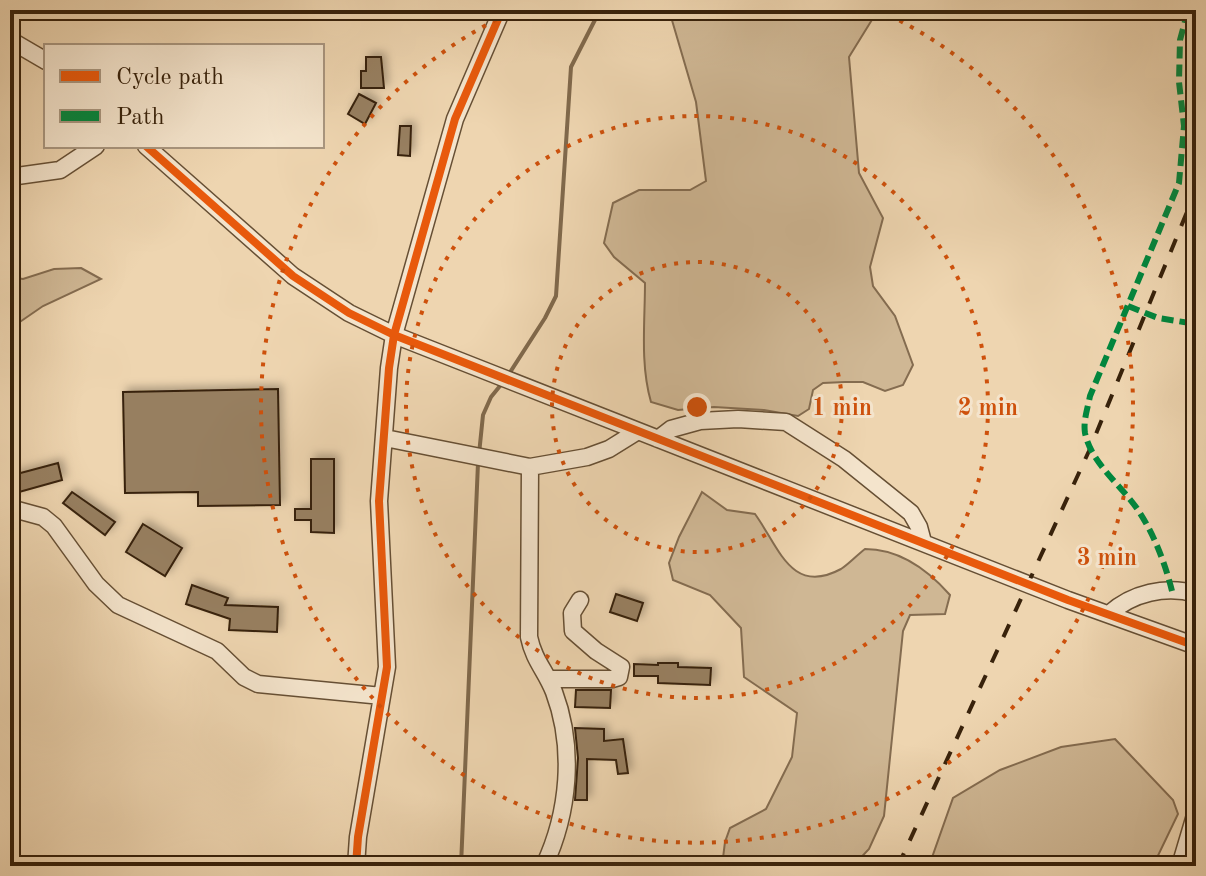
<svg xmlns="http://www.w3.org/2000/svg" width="1206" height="876" font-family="'Old Standard TT',serif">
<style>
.green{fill:#cfb794;stroke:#846c50;stroke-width:2}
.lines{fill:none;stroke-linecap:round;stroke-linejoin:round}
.stream{stroke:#80694c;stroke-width:4}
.building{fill:#977f61;stroke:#38220b;stroke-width:2;filter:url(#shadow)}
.minor-casing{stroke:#664f34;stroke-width:19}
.minor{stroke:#f4e4cc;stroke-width:16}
.rail{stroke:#38220b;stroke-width:4;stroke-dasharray:14 14;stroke-linecap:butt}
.quiet{stroke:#00873e;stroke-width:6;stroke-dasharray:12 6;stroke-linecap:butt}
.cycleway-casing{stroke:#f4e4cc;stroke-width:13}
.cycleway{stroke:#e8590c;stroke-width:8}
.ring{fill:none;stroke:#ce510c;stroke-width:4;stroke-dasharray:4 8}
.centre{fill:#ce510c;stroke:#f4e4cc;stroke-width:4}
.ring-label{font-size:24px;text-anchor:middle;font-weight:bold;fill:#ce510c;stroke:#f4e4cc;stroke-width:6;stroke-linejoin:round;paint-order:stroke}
</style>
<defs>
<filter id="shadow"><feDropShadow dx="4" dy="-4" stdDeviation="4" flood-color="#0004"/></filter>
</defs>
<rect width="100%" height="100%" fill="#eed5b0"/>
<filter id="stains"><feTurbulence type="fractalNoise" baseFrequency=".0025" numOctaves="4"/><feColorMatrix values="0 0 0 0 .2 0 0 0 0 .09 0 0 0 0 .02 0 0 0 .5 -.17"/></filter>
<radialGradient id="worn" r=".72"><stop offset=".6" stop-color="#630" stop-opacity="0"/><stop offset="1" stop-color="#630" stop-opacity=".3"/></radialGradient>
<!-- green -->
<path class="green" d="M669,10H878L849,57L859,173L883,218L870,267L873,286L895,316L913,365L903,385L885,391L863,382H845L823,383L813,390L809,409L798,416L764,410L714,407L678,410L651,402C640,364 645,322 645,283L614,257L604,243L613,203L639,190H690L706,181L696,102Z
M81,268L101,279L43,306L14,326L10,325V277L23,279L54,269Z
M702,492L727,510L755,514C779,547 791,596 841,569C849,564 857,555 865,549C900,549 928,570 950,595L945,614L910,615L903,631L884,816L869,849L853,866H722L725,842L730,828L766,809L792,757L797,713L744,677L741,628L710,595L673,580L669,563L679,537Z
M1115,739L1173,800L1178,814L1153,866H929L953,798L1000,770L1061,747Z"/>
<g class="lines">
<!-- stream -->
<path class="stream" d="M509,374L545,318L556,296L571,67L600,10
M479,454L483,415L491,397L504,381
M461,866L478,463
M1193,866L1196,856"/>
</g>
<!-- building -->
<path class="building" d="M366,57H381L384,88H361V71H366Z
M359,94L376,103L365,124L348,114Z
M400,126H411L410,156L398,155Z
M278,389L280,505L198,506V492L125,493L123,392Z
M311,459H334V533L311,532V520H295V509H311Z
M58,463L62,480L12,494L10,482L14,481L13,475Z
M72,492L115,522L105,535L63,503Z
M143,524L182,548L165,576L126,552Z
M192,585L228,598L225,605L278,607L277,632L229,630L230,619L186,604Z
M616,594L643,603L637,621L610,612Z
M658,663H678V667L711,668L710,685L658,683V676H634V664L658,665Z
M576,690H611L610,708L575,707Z
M575,728L604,729V741L623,739L628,773L618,774L616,760L587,759V800H575L578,758Z"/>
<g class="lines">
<!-- minor casing -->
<g class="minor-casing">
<path id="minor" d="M68,10H78
M10,40L46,61
M146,146L293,276L349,313L394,335L1068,600L1196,646
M10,177L60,170L96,146
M385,438L530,467L587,457L609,449L638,431
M658,439L671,429L700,421L738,419L786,422L844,459L911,513L919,527L923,542
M530,467L529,637C534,661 546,671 554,692C575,748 569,813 544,866
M10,508L43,517L54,526L96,584L118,605L217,651L244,677L258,684L382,696
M1109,614C1132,593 1166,585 1196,594
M548,679H612L619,677L621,667L596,651L573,631L572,613L580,600
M356,866L358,837L387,667L379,501L389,368L394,335L455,119L502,10
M1180,866L1196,812"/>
</g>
<!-- minor -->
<use href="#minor" class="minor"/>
<!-- rail -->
<path class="rail" d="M898,866L1089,451L1196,190"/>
<!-- quiet -->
<path class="quiet" d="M1128,306L1158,318L1196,324
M1172,591C1165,563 1154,534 1138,510C1122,486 1091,463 1085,433C1083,421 1088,407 1090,396L1179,183L1184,126L1179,82L1180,40L1188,10"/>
<!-- cycleway casing -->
<g class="cycleway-casing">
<path id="cycleway" d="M146,146L293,276L349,313L394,335L1068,600L1196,646
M356,866L358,837L387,667L379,501L389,368L394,335L455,119L502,10"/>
</g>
<!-- cycleway -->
<use href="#cycleway" class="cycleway"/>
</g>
<!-- distance rings -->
<g class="ring">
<circle cx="697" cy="407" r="145"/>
<circle cx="697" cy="407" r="291"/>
<path d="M878 10A436 436 0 1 1 516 10"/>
</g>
<circle cx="697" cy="407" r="12" class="centre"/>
<g class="ring-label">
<text x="842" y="415">1 min</text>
<text x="988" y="415">2 min</text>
<text x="1107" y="565">3 min</text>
</g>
<!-- margin -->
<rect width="1206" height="876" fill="none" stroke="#eed5b0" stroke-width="40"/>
<rect x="12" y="12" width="1182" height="852" fill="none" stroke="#38220b" stroke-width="4"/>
<rect x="20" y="20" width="1166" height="836" fill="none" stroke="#38220b" stroke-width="2"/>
<!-- legend -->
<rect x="44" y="44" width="280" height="104" fill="#f4e4cc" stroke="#a9967f" stroke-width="2"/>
<rect x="60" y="70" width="40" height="12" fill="#e8590c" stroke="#a9967f" stroke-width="2"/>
<text x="116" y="84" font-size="24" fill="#38220b">Cycle path</text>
<rect x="60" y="110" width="40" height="12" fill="#00873e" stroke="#a9967f" stroke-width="2"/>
<text x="116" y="124" font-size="24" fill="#38220b">Path</text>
<rect width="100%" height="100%" filter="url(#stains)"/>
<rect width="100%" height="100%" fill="url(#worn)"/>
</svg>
